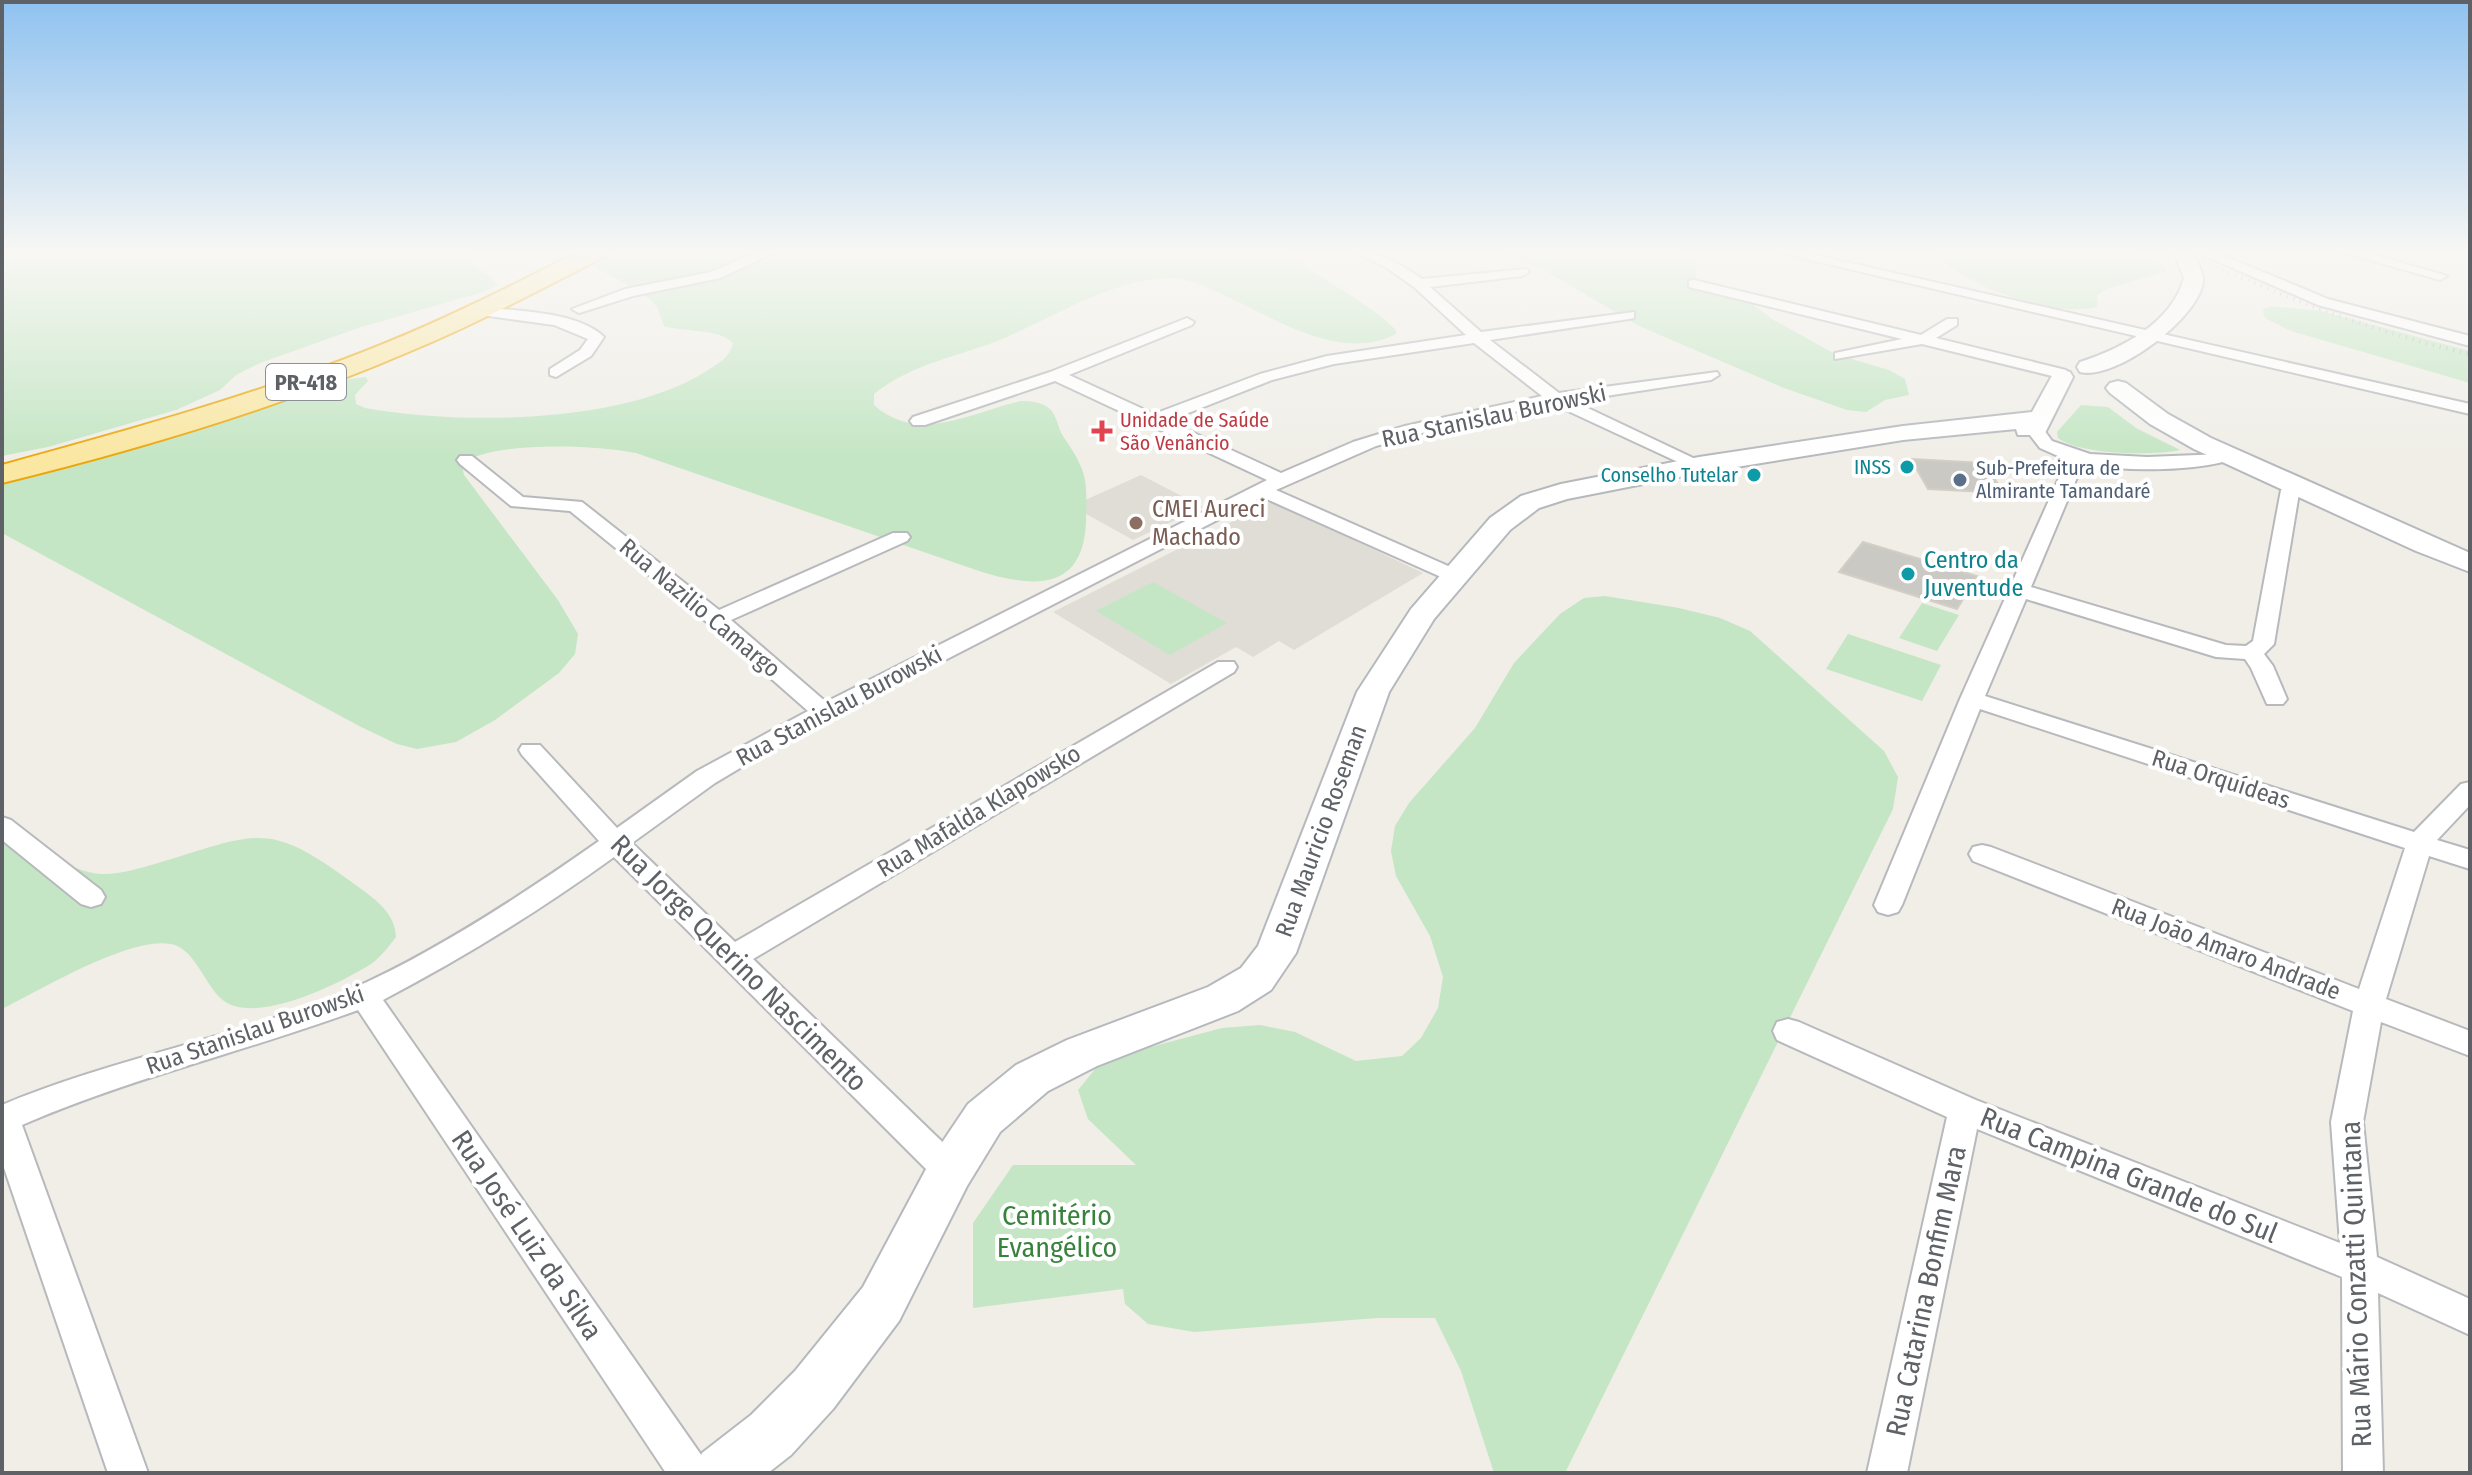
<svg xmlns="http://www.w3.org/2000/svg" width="2472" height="1475" font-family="'Fira Sans Condensed',sans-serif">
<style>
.education{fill:#dfddd5}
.green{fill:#c4e6c4}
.building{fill:#cbc9c4;stroke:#d4cfc5;stroke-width:2}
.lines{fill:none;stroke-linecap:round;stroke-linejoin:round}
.minor-casing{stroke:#b7b9bc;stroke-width:4}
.secondary-casing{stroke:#b5b9bd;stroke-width:4}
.trunk-casing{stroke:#eda509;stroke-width:4}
.minor{fill:#fff;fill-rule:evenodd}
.secondary{fill:#fff;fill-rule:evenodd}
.trunk{fill:#fae7a2;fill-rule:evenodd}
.rail{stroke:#b5b6b6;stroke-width:4;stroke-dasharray:1 6;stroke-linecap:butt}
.health-dot{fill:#e0444e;stroke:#fff;stroke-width:3}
.culture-dot{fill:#0f9aa8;stroke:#fff;stroke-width:3}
.service-dot{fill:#5c6f8a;stroke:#fff;stroke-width:3}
.education-dot{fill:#8d6e63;stroke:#fff;stroke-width:3}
.labels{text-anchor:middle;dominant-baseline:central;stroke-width:8;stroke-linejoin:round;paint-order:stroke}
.far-health-label{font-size:20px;fill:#be3a42;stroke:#fff;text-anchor:start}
.far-culture-label{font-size:20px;fill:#0d838f;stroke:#fff;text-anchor:end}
.far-service-label{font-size:20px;fill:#4e5e75;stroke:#fff;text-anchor:start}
.shield{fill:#fff;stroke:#8e9194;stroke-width:2}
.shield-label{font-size:22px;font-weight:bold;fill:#5e6266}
.street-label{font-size:24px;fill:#5e6266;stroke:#fff}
.education-label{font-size:24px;fill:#785e54;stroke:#fff;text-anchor:start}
.culture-label{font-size:24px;fill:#0d838f;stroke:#fff;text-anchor:start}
.near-street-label{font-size:28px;fill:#5e6266;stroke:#fff}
.near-park-label{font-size:28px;fill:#38833c;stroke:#fff}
</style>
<rect width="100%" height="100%" fill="#f0eee7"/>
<!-- education -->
<path class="education" d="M1141,475L1203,507L1133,540L1072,506Z
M1273,501L1423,573L1294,650L1279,641L1253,657L1236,647L1171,684L1053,612Z"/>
<!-- green -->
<path class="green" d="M2,252H467V259C476,269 491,273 497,285L483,292L361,327L260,363L236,375L220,390L176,410L48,447L2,456Z
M617,252H1284L1377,313L1396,330V334C1341,363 1274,318 1224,295C1210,289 1195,281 1179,279C1120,274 1058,315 1007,337C962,356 912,363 874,394V405C919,445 971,412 1021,401C1031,401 1042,402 1050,409C1057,416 1058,428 1063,436C1088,473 1087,478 1086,522C1083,592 1033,588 979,571L636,453C599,445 492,440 462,464L464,475L558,600L578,634L575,654L559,673L495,720L456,742L417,749L397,744L361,727L2,533V485L164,438L349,379L366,377L368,381L355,395L356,404L365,408C460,425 622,424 705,372C717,364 730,358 733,343C716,327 685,333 664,326L657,307L645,294L596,268L597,264Z
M1499,252H1679L1697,264L1696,277L1708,285L1747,300L1772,319L1835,354L1889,370L1905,379L1909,395L1885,400L1866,412L1847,410L1784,388L1639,326L1544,270Z
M1932,252H2123L2146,258L2166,268V272L2109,288L2097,295L2098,307C2053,319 1963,285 1932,252Z
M2272,306L2321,311L2470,351V383L2291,331L2265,318L2262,309Z
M2081,405L2108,407L2136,428L2180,450C2154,456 2080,455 2058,438L2057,432Z
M1153,582L1227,623L1170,655L1096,611Z
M1605,596L1679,608L1720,618L1750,631L1884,751L1898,777L1893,809L1565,1473H1494L1461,1371L1435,1318H1377L1194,1332L1148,1324L1125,1304L1123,1289L973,1308V1223L1013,1165H1136L1088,1119L1078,1090L1096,1068L1139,1050L1222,1028L1260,1025L1295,1032L1356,1061L1402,1056L1421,1038L1438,1008L1443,977L1430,936L1396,876L1391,851L1395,826L1409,803L1475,728L1514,663L1560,614L1584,598Z
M1922,603L1959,615L1937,651L1899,638Z
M1848,634L1941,665L1922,701L1826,669Z
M2,819C30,839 66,873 103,874C124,874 148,866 168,860C261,831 271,823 353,883C373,898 395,911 396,937C389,946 381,957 371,964C341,983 257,1025 224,1001C205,987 196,949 171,944C130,936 40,990 2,1009Z"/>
<!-- building -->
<path class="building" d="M1911,459L1984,463L2004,493L1928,489Z
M1863,542L1977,576L1957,609L1839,572Z"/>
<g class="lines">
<!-- minor casing -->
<g class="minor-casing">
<path id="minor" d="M757,252H776L720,278L633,296L579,313L572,309L625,289L711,272Z
M1355,252C1382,252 1400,264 1422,279L1527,269L1529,272L1522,276L1430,287L1481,332L1634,312V318L1629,319L1490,340L1559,393L1717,372L1719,375L1711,380L1573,401L1708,465L1705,469H1693L1553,404L1454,424L1376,446L1276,490L1464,573L1467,577L1464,581H1450L1262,497L772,749L715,783L632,843L735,942L1218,662H1234L1237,667L1234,672L753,959L962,1161L967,1171L962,1181L950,1186L938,1181L614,857C541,910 463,958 383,1000L704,1459L710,1473H666L358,1010C247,1051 130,1078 22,1125L148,1473H108L2,1162V1105C116,1057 241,1037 354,988C437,951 525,893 599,841L522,755L519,750L522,745H540L617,828L697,771L808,711L709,624L570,511L511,506L460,464L457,460L460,456H472L523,497L582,502L719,610L893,533H907L910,537L907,541L731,620L826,702L1267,480L1055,381L925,425H913L910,421L913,417L1050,372L1187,318L1194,322L1192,325L1069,375L1154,414L1260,374L1327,356L1466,335L1414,287L1387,268ZM1474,343L1542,396L1405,426L1353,442L1281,473L1168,421L1272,380L1334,364Z
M1776,252H1802L2470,404V414Z
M2196,252H2215L2328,299L2470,336V346L2318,305Z
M2342,252H2365L2447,276L2440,280Z
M1694,280L1921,335L1947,319H1957V325L1936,338L2066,370L2068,373L2060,378L1922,344L1835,359V353L1902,339L1689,287V281Z
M479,307C514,311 577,311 604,337L591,356L556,377L550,375V369L580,350L588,339L554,325L474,314L472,311Z
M2035,425L2041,426L2052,441L2090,454L2147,457L2223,454L2226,458L2223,462C2185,471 2122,472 2083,463L2031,587L2226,645L2246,646L2253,641L2281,490L2293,482H2307L2309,486L2299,493L2274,644L2264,654L2273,666L2287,699L2283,704H2267L2251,668L2245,659L2216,657L2026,599L1985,696L2414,832L2461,784L2470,782V805L2437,840L2470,850V869L2429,856L2386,999L2470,1031V1056L2381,1022L2363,1122L2377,1257L2470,1299V1335L2378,1293L2383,1473H2343L2342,1277L1977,1129L1907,1473H1867L1947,1117L1777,1040L1773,1031L1777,1022L1788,1019L1799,1022L1976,1100L2340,1243L2331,1122L2353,1011L1973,861L1969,854L1973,847L1982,845L1991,847L2359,989L2405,848L1980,709L1902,905L1898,912L1888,915L1878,912L1874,905L1960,699L2067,460L2040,448L2026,430Z
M2,817L11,820L101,890L105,897L101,904L91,907L81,904L2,840Z"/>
</g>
<!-- secondary casing -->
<g class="secondary-casing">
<path id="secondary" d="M2174,252H2193C2196,260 2204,272 2203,281C2200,317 2116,381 2080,372L2077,367L2080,362C2121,349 2172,323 2184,278Z
M2062,370L2070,372L2073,377L2044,435H2018L2016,429L1903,440L1699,473L1567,499L1539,508L1510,530L1434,619L1389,692L1296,953L1271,990L1238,1011L1097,1066L1048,1091L1000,1132L967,1186L899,1321L833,1409L791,1455L768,1473H694L702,1453L751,1415L795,1371L863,1287L933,1156L968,1104L1016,1065L1067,1040L1208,987L1241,968L1258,946L1357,692L1411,609L1490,518L1521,496L1561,484L1699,457L1903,426L2032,412L2054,372Z
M2118,381L2126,383L2168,414L2211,438L2470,553V572L2416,551L2194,449L2150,424L2110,393L2106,388L2110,383Z"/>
</g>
<!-- trunk casing -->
<g class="trunk-casing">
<path id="trunk" d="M578,252H607L604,257C541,289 478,323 413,350C281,407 141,449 2,483V465C125,431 249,397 368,350C440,322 509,287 578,252Z"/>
</g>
<!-- minor -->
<use href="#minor" class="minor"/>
<!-- secondary -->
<use href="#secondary" class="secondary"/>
<!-- trunk -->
<use href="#trunk" class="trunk"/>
<!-- rail -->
<path class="rail" d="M2184,252C2277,295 2370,331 2470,354"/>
</g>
<!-- sky -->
<linearGradient id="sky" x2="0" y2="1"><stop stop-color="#8fc2f0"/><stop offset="0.55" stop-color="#f8f7f4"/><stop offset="1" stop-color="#f8f7f4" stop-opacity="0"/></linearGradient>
<rect width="2472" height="459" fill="url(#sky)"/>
<!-- markers -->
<path class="health-dot" d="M1098 419h8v8h8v8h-8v8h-8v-8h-8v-8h8z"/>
<g class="culture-dot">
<circle cx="1907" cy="467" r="8"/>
<circle cx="1754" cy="475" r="8"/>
<circle cx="1908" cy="574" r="8"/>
</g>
<circle class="service-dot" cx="1960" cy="480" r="8"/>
<circle class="education-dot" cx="1136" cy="523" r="8"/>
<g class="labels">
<!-- far-health labels -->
<g class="far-health-label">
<text x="1120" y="420">Unidade de Saúde<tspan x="1120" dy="23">São Venâncio</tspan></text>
</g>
<!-- far-culture labels -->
<g class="far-culture-label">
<text x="1891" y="467">INSS</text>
<text x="1738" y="475">Conselho Tutelar</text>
</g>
<!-- far-service labels -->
<g class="far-service-label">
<text x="1976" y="468">Sub-Prefeitura de<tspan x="1976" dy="23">Almirante Tamandaré</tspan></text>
</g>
<!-- shield labels -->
<rect class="shield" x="266" y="364" width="80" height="36" rx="6"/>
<g class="shield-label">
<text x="306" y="382">PR-418</text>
</g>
<!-- street labels -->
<g class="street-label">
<text transform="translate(1494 416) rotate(-12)">Rua Stanislau Burowski</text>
<text transform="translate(700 608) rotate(40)">Rua Nazilio Camargo</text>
<text transform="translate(839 706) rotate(-28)">Rua Stanislau Burowski</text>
<text transform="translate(2221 779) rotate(18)">Rua Orquídeas</text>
<text transform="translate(979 811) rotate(-31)">Rua Mafalda Klapowsko</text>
<text transform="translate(1321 831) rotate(-70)">Rua Mauricio Roseman</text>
<text transform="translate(2226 949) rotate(21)">Rua João Amaro Andrade</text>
<text transform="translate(255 1030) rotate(-19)">Rua Stanislau Burowski</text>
</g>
<!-- education labels -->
<g class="education-label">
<text x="1152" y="509">CMEI Aureci<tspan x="1152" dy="28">Machado</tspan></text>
</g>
<!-- culture labels -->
<g class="culture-label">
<text x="1924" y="560">Centro da<tspan x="1924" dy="28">Juventude</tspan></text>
</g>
<!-- near-street labels -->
<g class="near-street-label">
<text transform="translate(739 963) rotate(45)">Rua Jorge Querino Nascimento</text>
<text transform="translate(2129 1175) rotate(22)">Rua Campina Grande do Sul</text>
<text transform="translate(527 1235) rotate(56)">Rua José Luiz da Silva</text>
<text transform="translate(2356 1284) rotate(-92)">Rua Mário Conzatti Quintana</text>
<text transform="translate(1926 1291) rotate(-78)">Rua Catarina Bonfim Mara</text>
</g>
<!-- near-park labels -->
<g class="near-park-label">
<text x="1057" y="1215">Cemitério<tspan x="1057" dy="32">Evangélico</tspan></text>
</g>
</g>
<!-- border -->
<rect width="2472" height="1475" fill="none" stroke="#5e6266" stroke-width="8"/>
</svg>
